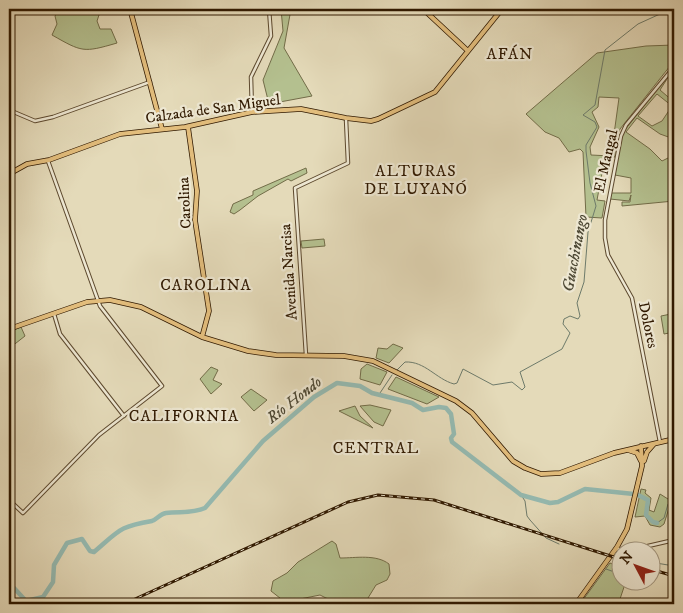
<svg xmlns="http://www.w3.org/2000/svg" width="683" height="613" font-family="'IM FELL DW Pica',serif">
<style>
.green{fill:#b4c08f;stroke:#726c48;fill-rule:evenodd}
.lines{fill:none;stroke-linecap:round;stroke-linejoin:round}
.stream{stroke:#6d7a6a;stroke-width:1}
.river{stroke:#95bab1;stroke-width:4.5}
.minor-casing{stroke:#5d492e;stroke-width:4.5}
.major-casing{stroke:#301900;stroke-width:5.5}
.minor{stroke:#ede7d2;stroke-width:2.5}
.major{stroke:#e2bd7c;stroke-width:4}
.rail-casing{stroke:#301900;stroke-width:3}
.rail{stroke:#ede7d2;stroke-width:1;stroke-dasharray:4;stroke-linecap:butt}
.labels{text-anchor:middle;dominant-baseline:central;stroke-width:4.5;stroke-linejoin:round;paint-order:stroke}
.street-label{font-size:15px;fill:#301900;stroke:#ede7d2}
.neighbourhood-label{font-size:16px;letter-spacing:1px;fill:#301900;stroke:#ede7d2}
.water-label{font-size:16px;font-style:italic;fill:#4e4935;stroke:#ede7d2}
</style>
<rect width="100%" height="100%" fill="#e4dab9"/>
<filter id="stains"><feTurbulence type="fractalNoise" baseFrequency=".004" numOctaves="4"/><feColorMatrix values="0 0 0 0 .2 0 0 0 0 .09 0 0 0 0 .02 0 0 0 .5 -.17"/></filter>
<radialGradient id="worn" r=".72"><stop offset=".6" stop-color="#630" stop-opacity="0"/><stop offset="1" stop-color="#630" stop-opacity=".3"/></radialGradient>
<!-- green -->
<path class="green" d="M59,9H101L97,21L100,29H111L117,43C83,53 82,52 52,35L57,24L55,16Z
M281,9H291L284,48L312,96L269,104L263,80L283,31Z
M674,45V61L620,129L615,141V157H605L597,200L605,201L602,218L586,217L583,152L580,149L569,152L559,138L545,132L526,114L597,53L646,46ZM599,97L619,98L611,156L591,155L590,147L599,127L592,112L598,107Z
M674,68L660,90L674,102V139L660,134L637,118L626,132L650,149L662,161L674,155V201L622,206V202H630L631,195L629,201L610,199L611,193H631V178L615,175L619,146L624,131ZM657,94L672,106L662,121L652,126L638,116Z
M306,168L307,173L291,181L288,179L258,196L240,210L234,214L230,212L233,204L253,195V191Z
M324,239L325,246L302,248L301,241Z
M671,314L674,323V332L664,334L661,316Z
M21,327L25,336L11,347L9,332Z
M393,344L403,348L389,363L376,358L378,348L387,349Z
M367,364L387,372L380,385L360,379L361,369Z
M211,367L218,370L213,380L222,384L211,394L200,379Z
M396,377L439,397L427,404L388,389Z
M251,389L267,400L254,411L241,397Z
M370,405L391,410L383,426L374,422L360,406Z
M355,406L360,416L373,428L339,411Z
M641,489L646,490L645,493L651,498L649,510L654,512L660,494L668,499L674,496V505L669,508L664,524L660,527L650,525L645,516L635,517Z
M332,541L336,544L340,558C356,558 376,554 389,564L390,574L387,580L376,585L368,598L373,604H338L320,595L285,602L271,591L273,581L287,573L298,562Z
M610,563L620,567V580L636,581L635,583L626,581L620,599L624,604H580Z"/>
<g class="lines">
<!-- stream -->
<path class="stream" d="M397,370L405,362C425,361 436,379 454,384L457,383L463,369L493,385L512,382L522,390L525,387L520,372L562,349L570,333L563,324L564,319L570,316L578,319L580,316L577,303L584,282L588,232L596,206L590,183L586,151V145L597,127L595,122L583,115L595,105L605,50L638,24L671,9
M380,393L392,375
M521,495L525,501L527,516L530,520L546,538L559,544
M657,523L664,518L668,504L674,500
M650,562L674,566
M606,569L620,574"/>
<!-- river -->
<path class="river" d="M638,495L648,500L646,515L653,522L657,523
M9,588H14L26,601L43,597L53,582L54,565L67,543L82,539L90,551L94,552C120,530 118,527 152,521C157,519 160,514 166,513C179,511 192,514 205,508L263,441L314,397L337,383L360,386L372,393L412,403L423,410L439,407L446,408L451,414L454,434L451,438L452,442L521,495L550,503L558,502L585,489L634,494"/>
<!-- minor casing -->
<g class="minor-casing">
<path id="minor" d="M9,110L35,121L53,117L150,82
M252,112L251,77L271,36L269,9
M54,314L60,334L124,416
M306,355L295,188L348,163L346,119
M660,442L632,298L608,255L605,238V220L621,136L626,125L674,67
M9,500L23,513L99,435L162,386L100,306L48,161
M616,549H635L674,540"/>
</g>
<!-- major casing -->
<g class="major-casing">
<path id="major" d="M130,9L162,129
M423,9L468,51
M188,127L197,191L195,220L209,311L202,337
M9,174L27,164L49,160L120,134L185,127L252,112L301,109L346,118L371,121L378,119L435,92L502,9
M9,329L87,302L110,300L141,307L202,337L248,351L276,355L344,356L373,361L456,401L472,413L513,461L525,468L541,474L560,473L614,453L674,439
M628,450L637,453L641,461
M644,461L647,452L654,444
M576,604L617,547L627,529L642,466L641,446"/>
</g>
<!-- minor -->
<use href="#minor" class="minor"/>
<!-- major -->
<use href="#major" class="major"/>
<!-- rail casing -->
<g class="rail-casing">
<path id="rail" d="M650,569L674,576
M124,604L348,502L378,495L434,500L620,559"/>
</g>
<!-- rail -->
<use href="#rail" class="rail"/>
</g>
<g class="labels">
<!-- street labels -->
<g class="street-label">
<text transform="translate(213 109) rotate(-8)">Calzada de San Miguel</text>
<text transform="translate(606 161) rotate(-77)">El Mangal</text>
<text transform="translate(185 203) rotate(-93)">Carolina</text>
<text transform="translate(289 272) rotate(-94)">Avenida Narcisa</text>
<text transform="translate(648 325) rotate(78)">Dolores</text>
</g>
<!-- neighbourhood labels -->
<g class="neighbourhood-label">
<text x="510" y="54">AFÁN</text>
<text x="416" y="171">ALTURAS<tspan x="416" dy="18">DE LUYANÓ</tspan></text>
<text x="206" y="285">CAROLINA</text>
<text x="184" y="416">CALIFORNIA</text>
<text x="376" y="448">CENTRAL</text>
</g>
<!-- water labels -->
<g class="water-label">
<text transform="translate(575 253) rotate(-79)">Guachinango</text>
<text transform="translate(294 400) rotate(-38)">Río Hondo</text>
</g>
</g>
<!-- margin -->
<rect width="683" height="613" fill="none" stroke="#e4dab9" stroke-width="30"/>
<rect x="10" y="10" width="663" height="593" fill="none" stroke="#301900" stroke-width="2.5"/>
<rect x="15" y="15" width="653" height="583" fill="none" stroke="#301900"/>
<!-- north arrow -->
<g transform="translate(636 566) rotate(311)"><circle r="24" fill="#ede7d2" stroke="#a1957e"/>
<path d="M0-4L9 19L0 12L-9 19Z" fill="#8f2418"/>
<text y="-8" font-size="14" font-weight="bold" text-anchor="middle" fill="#301900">N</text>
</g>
<rect width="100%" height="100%" filter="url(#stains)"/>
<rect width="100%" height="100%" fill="url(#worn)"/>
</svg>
